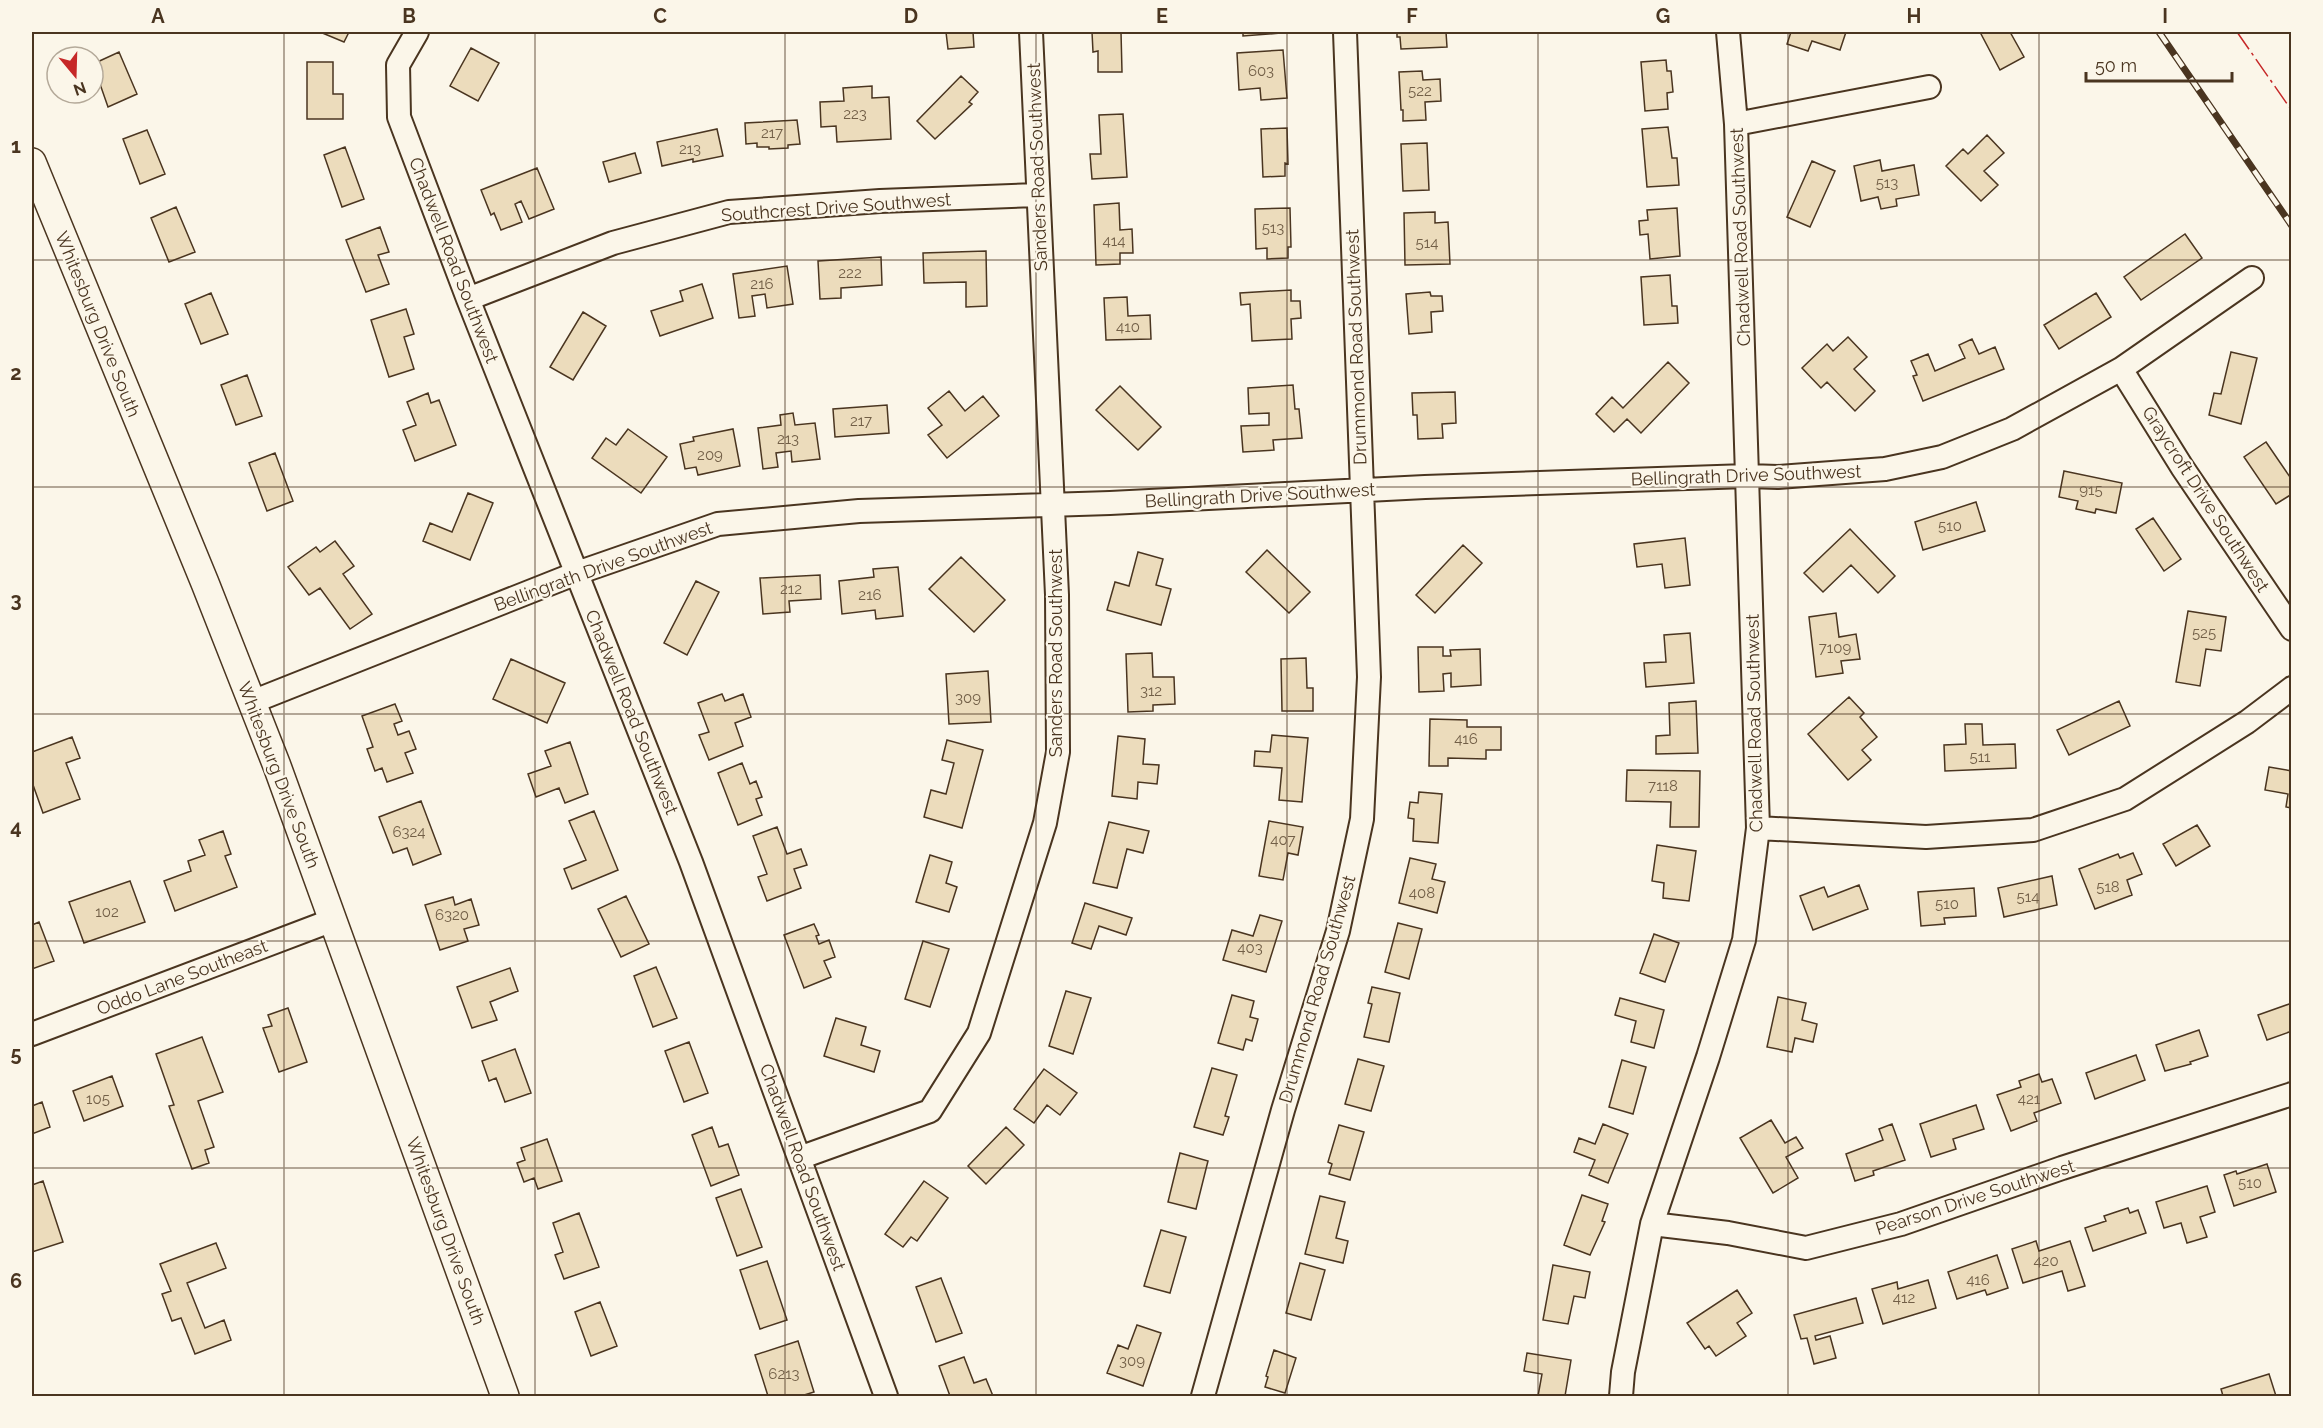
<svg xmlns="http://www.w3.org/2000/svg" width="2323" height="1428" font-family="Raleway,sans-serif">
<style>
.building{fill:#ecdcbc;stroke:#4a3520;stroke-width:1.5}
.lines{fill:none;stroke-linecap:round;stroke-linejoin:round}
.minor-casing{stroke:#4a3520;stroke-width:26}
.major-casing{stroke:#4a3520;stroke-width:30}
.minor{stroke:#fbf6e9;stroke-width:22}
.major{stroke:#fbf6e9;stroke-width:27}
.rail-casing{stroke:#4a3520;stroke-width:7}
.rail{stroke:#fbf6e9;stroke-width:4.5;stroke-dasharray:14;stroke-linecap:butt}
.power{stroke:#c62828;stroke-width:1.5;stroke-dasharray:21 4.5 3 4.5;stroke-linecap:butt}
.grid{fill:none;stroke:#4a3520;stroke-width:1.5;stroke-opacity:0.55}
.labels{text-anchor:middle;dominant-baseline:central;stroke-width:4.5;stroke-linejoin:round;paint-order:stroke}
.number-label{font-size:15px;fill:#725f47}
.street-label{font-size:18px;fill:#4a3520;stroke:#fbf6e9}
.neatline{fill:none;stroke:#4a3520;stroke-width:2}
.grid-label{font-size:20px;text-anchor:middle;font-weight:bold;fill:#4a3520}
</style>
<rect width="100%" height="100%" fill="#fbf6e9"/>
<!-- building -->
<path class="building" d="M320,32H349L344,42Z
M946,32H973L974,47L948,49Z
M1092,32H1121L1122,72H1098V51L1093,52Z
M1243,32H1281L1282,33L1243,36Z
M1397,32H1446L1447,47L1401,49L1400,37H1397Z
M1791,32H1846L1840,50L1812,41L1808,51L1787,44Z
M1980,32H2010L2024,57L2000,70Z
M471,48L499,63L478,101L450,86Z
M1283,50L1287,98L1261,100L1260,88L1239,90L1237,53Z
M119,52L137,94L108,107L93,64Z
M1666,60L1667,71H1671L1673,92L1667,93L1668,109L1645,111L1641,62Z
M307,62H333V94H343V119H307Z
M1422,71L1423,80L1440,79L1441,101L1425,102L1426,120L1403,121V110H1401L1399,72Z
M961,76L978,92L969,102L972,104L935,139L917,121Z
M872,86V98L889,97L891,139L837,142L836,126L821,127L820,102L844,101L843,88Z
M1123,114L1127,177L1092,179L1090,154H1101L1099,115Z
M797,120L800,144L788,145V148L769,149V147H757V143L746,144L745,123Z
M1668,127L1672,158H1677L1679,185L1647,187L1642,129Z
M1287,128L1288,164L1285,163V176L1263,177L1261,129Z
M717,129L723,156L693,162V159L662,166L657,142Z
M147,130L165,174L140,184L123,139Z
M1987,135L2004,153L1984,171L1998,185L1981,201L1946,166L1963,149L1968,154Z
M1427,143L1429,190L1403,191L1401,144Z
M345,147L364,199L342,207L324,155Z
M635,153L641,173L609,182L603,162Z
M1880,160L1882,171L1914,165L1919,195L1896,199L1897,206L1881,209L1878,197L1861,201L1854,166Z
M1812,161L1835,171L1810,227L1787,217Z
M537,168L554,209L529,219L521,201L515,204L522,222L501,230L494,213L491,215L481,190Z
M1119,203L1120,230L1132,229L1133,253H1120V264L1096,265L1094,205Z
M176,207L195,252L169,262L151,218Z
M1290,208L1291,247H1288V258L1267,259V248L1256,249L1255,209Z
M1677,208L1680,256L1650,259L1648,234L1640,235L1639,221L1648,220L1647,210Z
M1435,212V223L1448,222L1450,264L1405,265L1404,213Z
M380,227L389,252L378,255L389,284L366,292L346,240Z
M2185,234L2202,258L2141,300L2124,277Z
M986,251L987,306L966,307V282L924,283L923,253Z
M881,257L882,285L841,288V298L820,299L818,261Z
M787,266L793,304L767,308L765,294L752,296L755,316L739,318L733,274Z
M1670,275L1672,306H1677L1678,323L1644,325L1641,277Z
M702,284L713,318L660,336L651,311L683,301L680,291Z
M1291,290V301H1300L1301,318L1291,319L1292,339L1252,341L1250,304L1241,305L1240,293Z
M1430,292L1431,296H1442L1443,311L1431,312L1432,332L1409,334L1406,294Z
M211,293L228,334L201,344L185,304Z
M2096,293L2111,317L2059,349L2044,325Z
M1127,297L1128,316L1150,315L1151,339L1106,340L1104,298Z
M406,309L414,334L404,337L414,369L389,377L371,320Z
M583,312L606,326L573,380L550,367Z
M1848,337L1867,357L1854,369L1875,391L1855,411L1827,382L1821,388L1802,368L1827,344L1833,351Z
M1972,339L1979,354L1995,347L2004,369L1923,401L1913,376L1917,375L1911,361L1928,354L1935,371L1965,358L1959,345Z
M2231,352L2257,358L2241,424L2209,415L2214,393L2221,394Z
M1668,362L1689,383L1641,433L1627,419L1614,432L1596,414L1612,397L1623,408Z
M247,375L262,416L236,425L221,385Z
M1293,385L1295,409H1299L1302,438L1273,440L1274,450L1243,452L1241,426L1269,425V413L1249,414L1248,388Z
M1120,386L1161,427L1138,450L1096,410Z
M949,391L965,411L983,396L999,416L947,458L928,435L942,425L928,408Z
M1455,392L1456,423L1442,424L1443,438L1418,439L1417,415H1413L1412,393Z
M428,393L431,403L439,400L456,445L415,461L403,430L416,425L407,402Z
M887,405L889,433L835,437L833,409Z
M793,413L795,425L815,423L820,459L792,462L791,451L776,453L778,467L763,469L758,428L781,425L780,415Z
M628,429L667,457L641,493L592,458L606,438L616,445Z
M733,429L740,466L698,475L696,467L685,469L680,444L694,441L693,437Z
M2266,442L2292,480V494L2276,504L2244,457Z
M275,453L293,501L267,511L249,463Z
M2064,471L2122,483L2116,513L2096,509L2095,513L2076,509L2078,501L2059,497Z
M468,493L493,503L470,560L423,541L430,523L452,532Z
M1976,502L1985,531L1923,550L1915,522Z
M2153,518L2181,559L2164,571L2136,529Z
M1850,529L1895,576L1878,593L1851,565L1823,592L1804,573Z
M1685,538L1690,585L1665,588L1662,564L1637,567L1634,544Z
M335,541L354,566L343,574L372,614L350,629L320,588L309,595L288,567L316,547L320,552Z
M1463,545L1482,563L1435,613L1416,595Z
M1267,550L1310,592L1289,613L1246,572Z
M1138,552L1163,559L1156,585L1171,589L1161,625L1107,610L1115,582L1129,586Z
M961,557L1005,600L974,632L929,589Z
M898,567L903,616L876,619L875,610L842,614L839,581L874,577L873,569Z
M820,575L821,599L789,601L790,612L763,614L760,578Z
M696,581L719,592L687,655L664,643Z
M2188,611L2226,617L2221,651L2206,649L2200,686L2176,682Z
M1836,613L1839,637L1856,634L1860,659L1841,661L1843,673L1816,677L1809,617Z
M1690,633L1694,683L1646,687L1644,663L1666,662L1664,635Z
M1418,647H1443V656H1451L1450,650L1480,649L1481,685L1451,687V673L1443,674L1444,691L1419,692Z
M1152,653L1153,677H1174L1175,704L1153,705V711L1128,712L1126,654Z
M1306,658L1307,688H1313V711H1282L1281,659Z
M511,659L565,683L547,723L493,699Z
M988,671L991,722L949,724L946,674Z
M722,694L725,701L743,694L751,717L735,723L743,746L709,760L699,735L709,732L698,703Z
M1849,697L1864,713L1860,717L1877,737L1862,750L1871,760L1848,780L1808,734Z
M1696,701L1698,753L1656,754V736L1670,735L1669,703Z
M2119,701L2130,726L2069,755L2057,730Z
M395,704L402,721L394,724L398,735L409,731L416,749L405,753L413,773L387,782L382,768L375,771L367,749L373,747L362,716Z
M1430,719L1467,720V727H1501V750H1486V759L1448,758V766H1429Z
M1965,724H1982L1983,745L2015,744L2016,768L1945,771L1944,745L1966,744Z
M1272,735L1308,738L1302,802L1279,800L1282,768L1254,766L1255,751L1270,752Z
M1118,736L1145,739L1143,764L1159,765L1157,784L1138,782L1137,799L1112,796Z
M72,737L80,758L66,763L80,799L43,813L32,782V752Z
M947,740L983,750L962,828L924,817L931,790L946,794L954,763L942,760Z
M570,742L588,794L565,803L559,788L536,797L528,774L551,766L545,751Z
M742,763L750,784L756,781L762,797L756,799L762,815L738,825L718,773Z
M2269,767L2292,771V808L2286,807L2288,794L2265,790Z
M1627,770L1700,771L1699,827H1670L1671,802L1626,801Z
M1419,792L1442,794L1438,843L1413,841L1414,819L1408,818L1410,802L1418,803Z
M421,801L441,854L413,865L407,848L393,853L379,817Z
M594,811L618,870L572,889L564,869L586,860L569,821Z
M1269,821L1303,827L1298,855L1288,853L1283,880L1259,876Z
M1109,822L1149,831L1143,853L1127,849L1117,888L1093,883Z
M2197,825L2210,846L2176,866L2163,844Z
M777,827L787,854L801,849L807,865L794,869L801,888L767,901L758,877L767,874L753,836Z
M223,831L231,854L225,856L237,887L175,911L164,881L191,871L188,861L205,855L199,840Z
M1657,845L1696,851L1689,901L1663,898L1664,883L1652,881Z
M2133,853L2142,874L2127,880L2132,895L2095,909L2079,869L2118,854L2120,858Z
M930,855L952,862L946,883L957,887L949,912L916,902Z
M1410,858L1436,864L1432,879L1445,882L1437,913L1399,903Z
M2052,876L2057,905L2004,917L1998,888Z
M130,881L145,922L84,943L69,902Z
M1859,885L1868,909L1813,930L1800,896L1824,887L1828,897Z
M1974,888L1976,916L1944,918L1945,924L1921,926L1918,892Z
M626,896L649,944L621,957L598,909Z
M453,897L455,905L471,899L479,925L464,929L468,941L440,950L425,905Z
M1085,903L1132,918L1126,935L1099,926L1091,949L1072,943Z
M1260,915L1282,921L1266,972L1223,960L1232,930L1253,936Z
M39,922L54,961L32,969V925Z
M1398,923L1422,929L1409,979L1385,972Z
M814,924L819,935L816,936L819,944L829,940L835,957L824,961L831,977L804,988L784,935Z
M1654,934L1679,943L1665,982L1640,973Z
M923,941L949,949L930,1007L905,999Z
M656,967L677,1018L653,1027L634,976Z
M510,968L518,991L490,1002L497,1020L472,1028L457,987Z
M1372,987L1400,993L1389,1042L1364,1037L1372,1004L1368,1003Z
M1066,991L1091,998L1073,1054L1049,1046Z
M1232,995L1254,1001L1250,1017L1258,1019L1252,1041L1246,1039L1243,1050L1218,1043Z
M1778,997L1806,1003L1802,1020L1817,1024L1813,1042L1795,1038L1792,1052L1767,1047Z
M1620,998L1664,1010L1654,1048L1631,1042L1636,1021L1615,1015Z
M2292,1003V1031L2267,1040L2258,1015Z
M288,1008L307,1062L279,1072L263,1028L272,1026L268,1015Z
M836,1018L866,1027L861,1045L880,1051L874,1072L824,1056Z
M2199,1030L2208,1056L2190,1062L2191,1064L2165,1071L2156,1045Z
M202,1037L223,1092L198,1101L214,1147L205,1150L209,1163L192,1169L169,1106L174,1105L156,1054Z
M689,1042L708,1093L684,1102L665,1051Z
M515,1049L531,1093L505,1102L496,1078L489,1081L482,1061Z
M2136,1055L2145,1080L2095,1099L2086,1073Z
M1358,1059L1384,1066L1371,1111L1345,1104Z
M1622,1060L1646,1067L1633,1114L1609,1107Z
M1212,1068L1237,1075L1225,1116L1229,1117L1223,1135L1194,1127Z
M1044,1069L1077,1093L1060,1115L1047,1105L1034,1123L1014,1109Z
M2039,1074L2042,1082L2052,1079L2061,1103L2034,1113L2037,1121L2011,1131L1997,1095L2021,1087L2019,1081Z
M112,1076L123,1106L84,1121L73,1091Z
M42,1102L50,1127L32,1134V1106Z
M1976,1105L1984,1129L1953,1139L1956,1149L1931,1157L1920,1124Z
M1771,1120L1785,1143L1796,1137L1803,1148L1786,1157L1798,1178L1773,1193L1740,1138Z
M1603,1124L1628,1134L1608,1183L1589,1175L1595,1160L1574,1152L1579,1138L1595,1144Z
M1892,1124L1905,1160L1873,1171L1874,1175L1855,1181L1846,1154L1883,1140L1879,1129Z
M1339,1125L1364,1132L1350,1180L1329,1174L1332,1164L1328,1162Z
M712,1127L719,1147L728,1144L739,1175L711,1186L692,1135Z
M1006,1127L1024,1145L986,1184L968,1166Z
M547,1139L562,1181L538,1189L534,1178L524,1182L517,1163L525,1160L521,1148Z
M1180,1153L1208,1161L1196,1209L1168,1202Z
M2267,1164L2276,1192L2234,1206L2224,1175L2236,1171L2237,1174Z
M43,1181L63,1242L32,1252V1185Z
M924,1181L948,1198L917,1241L911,1237L903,1247L885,1234Z
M2207,1186L2215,1212L2200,1217L2207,1237L2187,1243L2181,1223L2164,1228L2156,1202Z
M741,1189L762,1247L737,1256L716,1198Z
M1582,1195L1608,1204L1602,1221L1605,1222L1590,1255L1564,1245Z
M1320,1196L1345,1202L1336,1238L1348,1241L1343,1263L1305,1254Z
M2128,1208L2130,1213L2138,1210L2146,1233L2093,1251L2085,1228L2106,1221L2104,1216Z
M579,1213L599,1267L564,1279L555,1255L563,1252L553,1223Z
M1161,1230L1186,1237L1170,1293L1144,1286Z
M2036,1241L2039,1251L2070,1241L2085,1286L2068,1291L2062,1271L2023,1283L2012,1249Z
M216,1243L226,1268L187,1283L205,1328L224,1320L231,1340L195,1354L181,1318L172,1321L162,1294L171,1291L160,1264Z
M1997,1255L2008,1288L1987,1295L1985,1290L1957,1299L1948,1272Z
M767,1261L787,1320L760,1329L740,1270Z
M1300,1263L1325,1270L1311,1320L1286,1313Z
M1553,1265L1590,1272L1585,1298L1574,1296L1568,1324L1543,1320Z
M941,1278L962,1333L936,1342L916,1287Z
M1928,1280L1936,1308L1883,1324L1872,1289L1897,1282L1898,1289Z
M1737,1290L1752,1313L1737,1323L1746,1336L1716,1356L1709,1346L1705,1349L1687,1323Z
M1856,1298L1863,1323L1815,1336L1816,1340L1830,1336L1836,1358L1814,1364L1807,1338L1801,1339L1794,1315Z
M600,1302L617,1346L591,1356L575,1312Z
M1137,1325L1161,1333L1143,1386L1107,1373L1118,1345L1128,1349Z
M798,1341L814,1392L801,1396H768L755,1355Z
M1274,1350L1296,1358L1285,1393L1265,1387L1268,1377L1266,1376Z
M1527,1353L1571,1360L1565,1396H1538L1542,1374L1524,1371Z
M964,1357L974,1383L986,1379L993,1396H950L939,1366Z
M2269,1374L2276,1396H2223L2221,1389Z"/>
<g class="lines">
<!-- minor casing -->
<g class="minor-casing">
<path id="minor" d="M417,32L398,65L399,117L468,299L691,862L886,1396
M1736,124L1929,87
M468,299L613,243L729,212L880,201L1037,195
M2121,369L2182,467L2292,629
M252,702L577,573L718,524L859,511L1110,503L1425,487L1747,476L1778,477L1885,469L1942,457L2012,429L2121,369L2252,278
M1758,828L1926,837L2033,830L2125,799L2247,722L2292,688
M32,1034L333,920
M799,1158L930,1111L979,1033L1045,823L1058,752L1057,595L1031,32
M1652,1224L1728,1233L1806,1248L1901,1224L2062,1168L2292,1094
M1203,1396L1283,1110L1338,931L1362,819L1369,677L1345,32
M1621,1396L1623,1372L1652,1224L1708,1057L1744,940L1758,828L1736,124L1728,32"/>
</g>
<!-- major casing -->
<g class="major-casing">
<path id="major" d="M32,162L205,583L277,766L505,1396"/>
</g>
<!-- minor -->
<use href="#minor" class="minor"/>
<!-- major -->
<use href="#major" class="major"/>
<!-- rail casing -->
<g class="rail-casing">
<path id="rail" d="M2159,32L2292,226"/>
</g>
<!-- rail -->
<use href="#rail" class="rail"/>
<!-- power -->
<path class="power" d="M2237,32L2292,111"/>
</g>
<!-- grid -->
<path class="grid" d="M284,32V1396M535,32V1396M785,32V1396M1036,32V1396M1287,32V1396M1538,32V1396M1788,32V1396M2039,32V1396M32,260H2292M32,487H2292M32,714H2292M32,941H2292M32,1168H2292"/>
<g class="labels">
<!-- number labels -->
<g class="number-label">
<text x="1261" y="71">603</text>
<text x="1420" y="91">522</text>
<text x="855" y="114">223</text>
<text x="772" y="133">217</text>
<text x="690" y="149">213</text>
<text x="1887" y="183">513</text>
<text x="1273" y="228">513</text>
<text x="1114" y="241">414</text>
<text x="1427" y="243">514</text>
<text x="850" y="273">222</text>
<text x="762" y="284">216</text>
<text x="1128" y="327">410</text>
<text x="861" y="421">217</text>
<text x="788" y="439">213</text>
<text x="710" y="455">209</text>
<text x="2091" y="490">915</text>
<text x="1950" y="526">510</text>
<text x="791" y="589">212</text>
<text x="870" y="595">216</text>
<text x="2204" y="633">525</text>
<text x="1835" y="648">7109</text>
<text x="1151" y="691">312</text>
<text x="968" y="698">309</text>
<text x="1466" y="739">416</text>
<text x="1980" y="757">511</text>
<text x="1663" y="786">7118</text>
<text x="409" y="832">6324</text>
<text x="1283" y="840">407</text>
<text x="2108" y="887">518</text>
<text x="1422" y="893">408</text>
<text x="2028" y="897">514</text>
<text x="1947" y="904">510</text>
<text x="107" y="912">102</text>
<text x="452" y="915">6320</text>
<text x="1250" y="948">403</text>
<text x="98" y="1099">105</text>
<text x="2029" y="1099">421</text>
<text x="2250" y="1183">510</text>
<text x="2046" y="1261">420</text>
<text x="1978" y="1280">416</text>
<text x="1904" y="1298">412</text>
<text x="1132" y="1361">309</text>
<text x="784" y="1374">6213</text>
</g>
<!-- street labels -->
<g class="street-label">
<text transform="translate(1037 167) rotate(-92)">Sanders Road Southwest</text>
<text transform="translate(836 207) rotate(-4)">Southcrest Drive Southwest</text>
<text transform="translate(1740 237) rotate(-92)">Chadwell Road Southwest</text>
<text transform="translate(454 260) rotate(69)">Chadwell Road Southwest</text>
<text transform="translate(98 324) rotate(68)">Whitesburg Drive South</text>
<text transform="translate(1356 347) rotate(-92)">Drummond Road Southwest</text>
<text transform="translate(1746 475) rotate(-2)">Bellingrath Drive Southwest</text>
<text transform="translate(1260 495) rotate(-3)">Bellingrath Drive Southwest</text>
<text transform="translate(2206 499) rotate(57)">Graycroft Drive Southwest</text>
<text transform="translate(603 566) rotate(-20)">Bellingrath Drive Southwest</text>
<text transform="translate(1055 653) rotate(-90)">Sanders Road Southwest</text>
<text transform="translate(632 712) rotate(68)">Chadwell Road Southwest</text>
<text transform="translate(1754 723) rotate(-91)">Chadwell Road Southwest</text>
<text transform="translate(279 775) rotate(69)">Whitesburg Drive South</text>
<text transform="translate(182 977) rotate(-21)">Oddo Lane Southeast</text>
<text transform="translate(1317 989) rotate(-74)">Drummond Road Southwest</text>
<text transform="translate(803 1167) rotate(70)">Chadwell Road Southwest</text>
<text transform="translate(1975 1197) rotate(-18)">Pearson Drive Southwest</text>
<text transform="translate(446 1231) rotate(70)">Whitesburg Drive South</text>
</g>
</g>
<!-- border -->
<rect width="2323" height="1428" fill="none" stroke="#fbf6e9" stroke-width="66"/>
<!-- north arrow -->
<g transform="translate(75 75) rotate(161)"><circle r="28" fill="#fbf6e9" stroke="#b4a999" stroke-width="1.5"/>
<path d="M0-4.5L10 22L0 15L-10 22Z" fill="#c62828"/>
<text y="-9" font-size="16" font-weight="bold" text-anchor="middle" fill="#4a3520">N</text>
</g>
<!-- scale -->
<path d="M2086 72v9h146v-9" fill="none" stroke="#4a3520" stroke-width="3"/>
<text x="2095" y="72" font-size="18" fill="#4a3520" stroke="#fbf6e9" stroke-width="4.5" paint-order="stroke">50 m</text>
<rect x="33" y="33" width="2257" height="1362" class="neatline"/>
<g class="grid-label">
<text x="158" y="23">A</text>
<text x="409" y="23">B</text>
<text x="660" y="23">C</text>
<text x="911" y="23">D</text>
<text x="1162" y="23">E</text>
<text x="1412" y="23">F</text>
<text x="1663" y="23">G</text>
<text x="1914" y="23">H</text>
<text x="2165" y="23">I</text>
<text x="16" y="153">1</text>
<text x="16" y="380">2</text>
<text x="16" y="607">3</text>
<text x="16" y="834">4</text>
<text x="16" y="1061">5</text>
<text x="16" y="1288">6</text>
</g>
</svg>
